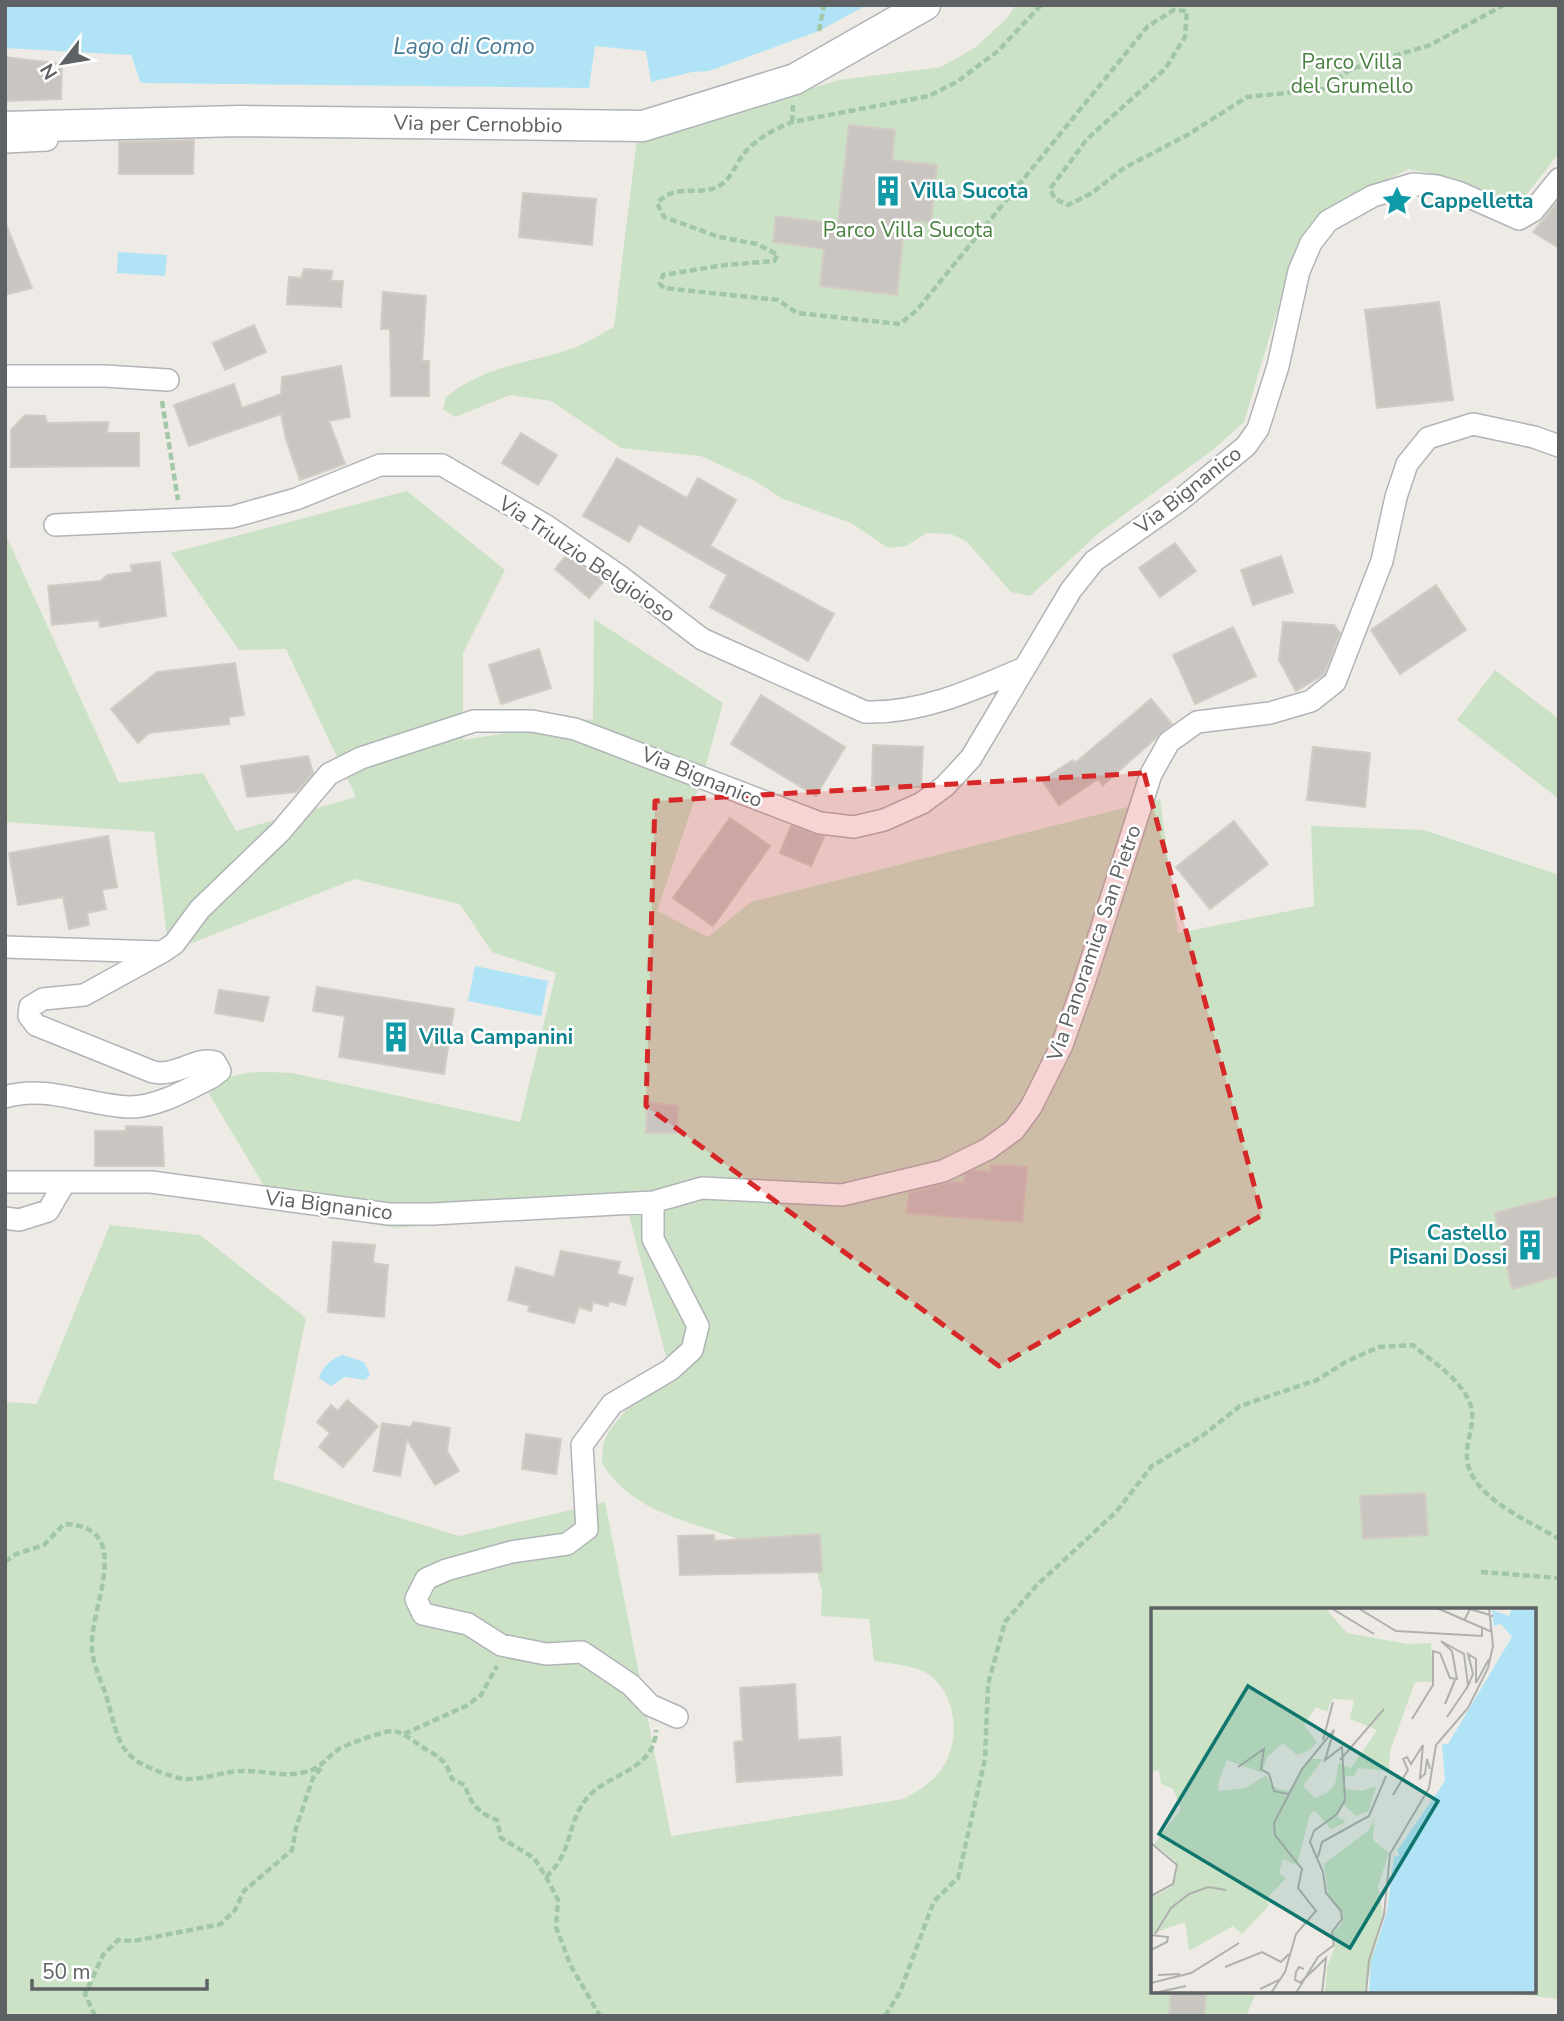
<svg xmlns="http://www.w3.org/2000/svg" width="1564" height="2021" font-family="'Nunito Sans',sans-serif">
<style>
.green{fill:#cbe2c6}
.water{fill:#afe3f5}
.building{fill:#c9c6c2;stroke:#d2ccc5;stroke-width:2}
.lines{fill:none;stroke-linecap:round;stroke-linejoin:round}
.minor-casing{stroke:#b1b4b6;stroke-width:24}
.secondary-casing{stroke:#b0b4b7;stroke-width:33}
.path{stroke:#a2c7a7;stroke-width:4.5;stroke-dasharray:7 3.5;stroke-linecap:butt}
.minor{stroke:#fff;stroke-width:21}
.secondary{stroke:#fff;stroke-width:30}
.marked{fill:#d62828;fill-opacity:0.2;stroke:#d62828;stroke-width:5;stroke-dasharray:14 9;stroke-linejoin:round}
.labels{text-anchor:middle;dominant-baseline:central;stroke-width:5;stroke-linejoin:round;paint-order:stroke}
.park-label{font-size:21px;fill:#498140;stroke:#fff}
.street-label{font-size:21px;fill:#5e6264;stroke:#fff}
.culture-label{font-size:21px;font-weight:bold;fill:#0d838f;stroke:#fff;text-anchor:start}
.water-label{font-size:23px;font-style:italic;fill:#477b94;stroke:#fff}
.inset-river{fill:none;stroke:#afe3f5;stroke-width:3.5}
.inset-road{fill:none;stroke:#b0b0ae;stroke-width:2}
.view{fill:#0f766e;fill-opacity:0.15;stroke:#0f766e;stroke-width:3.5}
.inset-edge{fill:none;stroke:#5e6264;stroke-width:3.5}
</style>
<rect width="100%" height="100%" fill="#eeebe6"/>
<!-- green -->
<path class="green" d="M1016,5H1559V153L1523,199L1513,202L1454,178L1409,169L1324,210L1297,245L1244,422L1214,449L1100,532L1030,596L1011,592L967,542L951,534L927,533L906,546L888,548L851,523L783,499L755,481L701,456L621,448L551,401L510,395L455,417L443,409L446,397C488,363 528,365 576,347C589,342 602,333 614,327L637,139L839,80L941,67L976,47L1007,18Z
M407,491L505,570L463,653V740L593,719L594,619L723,703L705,769L657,911L708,937L751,902L1160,799L1178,933L1314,906L1311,826L1424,830L1559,875V1999L1487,1991H1534V1610H1153V1991H1257L1246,2016H5V1402L37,1404L110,1225L200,1235L306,1318L273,1479L459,1536L605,1502L671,1836L904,1799C916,1792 928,1785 938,1774C961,1747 959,1699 931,1676C916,1665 892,1664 874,1661L869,1619L821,1616L822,1591L817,1572C792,1561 767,1549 741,1540C690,1521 632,1513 602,1463L603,1444L609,1431L667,1360L627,1208L395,1228L276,1206L209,1094C225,1067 266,1072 292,1073L520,1122L556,973L492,952L460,904L355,879L169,952L154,832L5,822V533L119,783L203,773L236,831L356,797L286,649L239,650L171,553Z
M1495,670L1559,719V799L1457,720Z"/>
<!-- water -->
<path class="water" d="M5,5H867L819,31L709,71L692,72L651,82L646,51L595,46L589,88L141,83L131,55L5,48Z
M118,252L167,255L165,276L117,273Z
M475,966L548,981L541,1016L468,1001Z
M343,1355L364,1362L370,1375L365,1380L345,1377L331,1386L319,1378C323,1365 332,1359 343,1355Z"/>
<!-- building -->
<path class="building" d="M5,57L62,64L61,99L5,101Z
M849,125L895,130L892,160L937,165L931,223L905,219L897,295L820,286L824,249L773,242L776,216L838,224Z
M194,140L193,174H119V142Z
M523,193L596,199L592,245L519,237Z
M1559,200V248L1533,232Z
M5,222L32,288L5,295Z
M304,269L332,271L331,281H343L341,307L287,304L289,277L301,278Z
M383,292L426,296L422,361H429V396H391L390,329H381Z
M1439,302L1453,400L1377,408L1365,310Z
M254,325L266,352L225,370L213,343Z
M341,366L350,417L329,421L345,464L300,480L286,439L281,414L189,446L174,405L234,384L242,408L281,394L282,377Z
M25,415L45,416L47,423L108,422L107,433H139V466L11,467V430Z
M521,433L557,455L538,485L502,463Z
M617,458L687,498L698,478L736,500L710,546L834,614L808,661L710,607L727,575L639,524L629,542L583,516Z
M1175,543L1196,571L1160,597L1139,568Z
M566,556L604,581L589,598L555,569Z
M1281,556L1293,592L1253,605L1241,570Z
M160,562L166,616L100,627L99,620L52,625L48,586L101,581L107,575L132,572L131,565Z
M1436,585L1466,630L1400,674L1371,630Z
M1283,622L1334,625L1340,633L1324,674L1296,691L1279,660Z
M1233,627L1256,676L1195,704L1173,655Z
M539,649L551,688L501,704L489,665Z
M235,663L244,715L229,717V724L149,733L138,743L111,709L157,672Z
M761,695L845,747L816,796L731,744Z
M1151,699L1172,724L1103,785L1098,779L1059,805L1042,780L1073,760L1075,763Z
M873,745L923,747L921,787L872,786Z
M1313,747L1370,753L1365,807L1307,800Z
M308,756L313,773L296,792L247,797L241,766Z
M730,818L770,846L713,926L673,898Z
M1234,821L1268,864L1210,909L1176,867Z
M791,826L824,837L811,866L780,853Z
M108,836L117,887L102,890L106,909L87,913L89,925L69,929L63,897L18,905L9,853Z
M317,987L454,1009L444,1074L339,1057L345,1016L313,1011Z
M219,990L269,997L263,1021L215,1013Z
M647,1102L678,1106L677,1133H646Z
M126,1126L162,1127L164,1166H95V1131H126Z
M991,1165L1027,1167L1022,1222L907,1213L909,1193L951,1182L964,1183L965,1175L974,1170L991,1172Z
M1559,1196V1276L1512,1289L1495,1213Z
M333,1242L375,1245L373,1263L388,1265L384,1317L328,1312Z
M561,1251L620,1262L617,1274L633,1278L625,1305L609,1301L608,1306L593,1302L591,1311L579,1307L574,1323L528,1311L530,1306L508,1300L516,1267L554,1277Z
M347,1400L378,1426L343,1467L319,1447L330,1433L317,1422L331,1405L338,1411Z
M413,1422L450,1428L447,1451L459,1471L435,1485L407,1439L400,1476L374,1471L382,1423L411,1427Z
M526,1434L561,1439L556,1474L522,1469Z
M1425,1493L1428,1535L1363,1539L1360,1496Z
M820,1534L822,1572L680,1575L678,1536L714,1535V1541Z
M795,1684L798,1740L840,1737L842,1775L737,1782L734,1742L743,1741L740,1688Z
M1171,1991H1206L1204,2016H1169Z"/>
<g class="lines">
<!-- minor casing -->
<g class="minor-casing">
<path id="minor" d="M5,142L47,140
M5,376H105L168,380
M55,525L232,517L296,499L380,465H442L545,525L621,577L702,639L865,712C920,714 973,690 1024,668
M5,947L160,952
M5,1097C46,1084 89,1106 130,1107C158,1107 188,1089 212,1077L220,1071L215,1062C196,1056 177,1077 153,1072L36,1025L29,1016L30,1007L43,999L84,995L162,952L174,944L200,909L280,832L329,774L361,758L474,721H532L575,729L820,823L854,827L884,820L922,803L945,786L971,758L1071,590L1094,561L1179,501L1246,446L1258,429L1278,366L1299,271L1311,243L1328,221L1373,196L1413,184L1437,186L1458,192L1519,219L1533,211L1559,179
M5,1182H151L389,1214H433L653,1202L702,1188L842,1195L943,1171L988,1149L1014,1130L1031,1107L1062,1045L1084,983L1151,774L1169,742L1197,722L1270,713L1311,701L1335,682L1382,561L1396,497L1407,464L1428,438L1473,424L1534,437L1559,446
M653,1202V1239L698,1326L692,1350L670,1370L612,1404L582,1445L587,1529L567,1544L511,1552L446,1570L426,1579L416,1599L423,1614L468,1624L501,1645L546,1654L582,1652L631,1685L650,1705L677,1717
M5,1218L19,1220L48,1211L65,1182"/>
</g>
<!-- secondary casing -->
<g class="secondary-casing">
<path id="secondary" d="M5,127L240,121L643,126L795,79L925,5"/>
</g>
<!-- path -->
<path class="path" d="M1041,5L998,51L958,81L929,96L792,122C774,129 754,140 742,156C735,166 730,180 719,186C699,197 677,182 657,203L664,217L719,237L757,244L778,255L774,261L725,265L663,275L660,284L664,288L778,300L797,313L900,324L917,310L1148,26L1174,10L1187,11L1185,37L1165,69L1087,139L1050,189L1055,199L1068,205L1092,193L1124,168L1189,134L1247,97L1324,89L1351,69L1430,45L1504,5
M1556,5L1559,6
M819,31L824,5
M792,122L793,105
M162,401L178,500
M5,1562L16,1554L44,1545L64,1524C137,1526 89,1607 92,1649C93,1664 101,1681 106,1695C121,1747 117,1759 175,1777C195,1784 221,1771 242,1771C264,1770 283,1778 305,1772C322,1768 326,1758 339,1749C347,1744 386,1730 394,1731C404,1733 412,1740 421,1746C438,1757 446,1759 452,1779L465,1785C470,1803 479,1814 497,1820L501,1838L534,1858L546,1877L558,1900L556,1927L571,1966L600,2016
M1481,1572L1559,1578
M404,1734L466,1706L481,1695L497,1666
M546,1877C575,1850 565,1822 589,1796C608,1774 655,1770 656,1730
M95,2016L85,1994L103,1955L118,1940L134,1941L221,1924L235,1910L244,1891L292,1850L296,1828L313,1778L321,1768
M885,2016L900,1992L934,1901L958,1878L985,1759L988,1684L1005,1622L1036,1586L1116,1512L1152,1466L1202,1436L1240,1406L1317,1380L1347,1361L1379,1347L1413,1345C1432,1362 1469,1384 1472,1412C1474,1431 1461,1451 1470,1471C1484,1503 1531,1522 1559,1539"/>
<!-- minor -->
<use href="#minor" class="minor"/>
<!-- secondary -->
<use href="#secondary" class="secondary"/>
</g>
<!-- marked area -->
<path class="marked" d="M1144,773L1262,1215L999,1366L646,1106L655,801Z"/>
<!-- icons -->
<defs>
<g id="building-bare" transform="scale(2.415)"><path d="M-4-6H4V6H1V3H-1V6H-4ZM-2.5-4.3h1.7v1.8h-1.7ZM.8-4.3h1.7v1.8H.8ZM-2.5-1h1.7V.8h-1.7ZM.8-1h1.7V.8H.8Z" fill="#0f9aa8" stroke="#fff" stroke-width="2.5" paint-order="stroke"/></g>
<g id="sight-bare" transform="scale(2.415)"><path d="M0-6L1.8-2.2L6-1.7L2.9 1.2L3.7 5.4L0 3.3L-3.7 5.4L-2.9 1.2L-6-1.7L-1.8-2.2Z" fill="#0f9aa8" stroke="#fff" stroke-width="2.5" paint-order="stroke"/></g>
</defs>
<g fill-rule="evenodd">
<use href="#building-bare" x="888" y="191"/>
<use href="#sight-bare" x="1397" y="201"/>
<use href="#building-bare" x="396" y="1037"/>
<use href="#building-bare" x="1530" y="1245"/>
</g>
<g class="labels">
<!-- park labels -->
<g class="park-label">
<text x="1352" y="62">Parco Villa<tspan x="1352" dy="24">del Grumello</tspan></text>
<text x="908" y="230">Parco Villa Sucota</text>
</g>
<!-- street labels -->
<g class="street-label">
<text transform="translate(478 124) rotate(1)">Via per Cernobbio</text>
<text transform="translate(1188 490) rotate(-38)">Via Bignanico</text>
<text transform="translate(587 559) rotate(34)">Via Triulzio Belgioioso</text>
<text transform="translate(702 777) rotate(22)">Via Bignanico</text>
<text transform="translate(1094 943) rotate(-71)">Via Panoramica San Pietro</text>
<text transform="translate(329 1205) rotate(7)">Via Bignanico</text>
</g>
<!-- culture labels -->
<g class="culture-label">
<text x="911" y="191">Villa Sucota</text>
<text x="1420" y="201">Cappelletta</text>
<text x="419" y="1037">Villa Campanini</text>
<text x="1507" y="1233" text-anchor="end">Castello<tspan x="1507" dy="24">Pisani Dossi</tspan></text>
</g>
<!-- water labels -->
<g class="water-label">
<text x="464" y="46">Lago di Como</text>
</g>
</g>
<!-- overview -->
<g transform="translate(1151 1608)">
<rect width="385" height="385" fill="#eeebe6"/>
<path d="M0,0H174L196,25L257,36L280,35L282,74H264L239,143L238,163L207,160L203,168H195L192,181L210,183L225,178L218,203L205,208L191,195L186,208L195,214L180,221L164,203L159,206L146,257L132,251L128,265L135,270L115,291L118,298L91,326L82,318L38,343L34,314L0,326V290L21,279L25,266V253L3,236L30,201L22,181L10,176L8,162L0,164ZM181,91L203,92L199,111L226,122L200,160L188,155L184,176L176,185L164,190L152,178L172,151H158L138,183L121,179L115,167L95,180L68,183L67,176L76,152L111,165L116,149L132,135L146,147L159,142L166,134L153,117L165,99L176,104ZM223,211L222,232L238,245L227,278L232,306L214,385H174L176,359L185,336L182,325L191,316L192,306L177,286L173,256L218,222Z" fill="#cbe2c6" fill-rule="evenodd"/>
<path d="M361,0H385V385H218L220,354L236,303L243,249L249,247L246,243L294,173L291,136H297L361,29L350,16L343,18L341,2L358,8Z" fill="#afe3f5"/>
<path class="inset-river" d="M363,39L385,30M359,40L385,22M358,41L365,87L385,116"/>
<path class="inset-road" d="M180,0L223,26M207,0L245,23L331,28V21M286,0L341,24M313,13L319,1L342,8M294,96L304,72M296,109L317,78M261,111L282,77V43L289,45L299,70L306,71L301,43L290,33L313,46L317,78L322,66L317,46L325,51V75L338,51M172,132L182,94M189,152L233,101M87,159L113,141L110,161L118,166L123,183L137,186M242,187L257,162L252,151L256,149L260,156L272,137L269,170L274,166L276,151L279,161M0,235L26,257L22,276L0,288M167,249L171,234L218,208L235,168M4,326L20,300L38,286L57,279L75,282M0,327L17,329L16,334L0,342M74,359L111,344L130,354L138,346M7,367L29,366M150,374L175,350L171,385M0,375L40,365L88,335M150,375L144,372L145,364L148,359L153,361M109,381L130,371M3,385L35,378M120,385L134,364L145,326L165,303L147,280L151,261L124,227L123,215L151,161L183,122L174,152L191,139L194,192L186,206L163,223L159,234L172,264L175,285L190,303L191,311L181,324L183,337L167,349L145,385M215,385L218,352L233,307L239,246L278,180L285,137L317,100L337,60L342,38L338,0"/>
<path class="view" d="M97,78L287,193L199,340L8,226Z"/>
<rect width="385" height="385" class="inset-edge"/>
</g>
<!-- border -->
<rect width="1564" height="2021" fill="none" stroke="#5e6264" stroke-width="14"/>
<!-- north arrow -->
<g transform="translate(63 63) rotate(239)" stroke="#ffffff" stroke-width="5" paint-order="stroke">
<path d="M0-5L12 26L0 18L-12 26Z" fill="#5e6264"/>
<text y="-10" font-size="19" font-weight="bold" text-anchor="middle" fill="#5e6264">N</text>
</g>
<!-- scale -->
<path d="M32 1979v10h175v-10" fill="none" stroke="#5e6264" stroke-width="3.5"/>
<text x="42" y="1979" font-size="21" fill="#5e6264" stroke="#ffffff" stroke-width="5" paint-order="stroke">50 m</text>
</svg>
